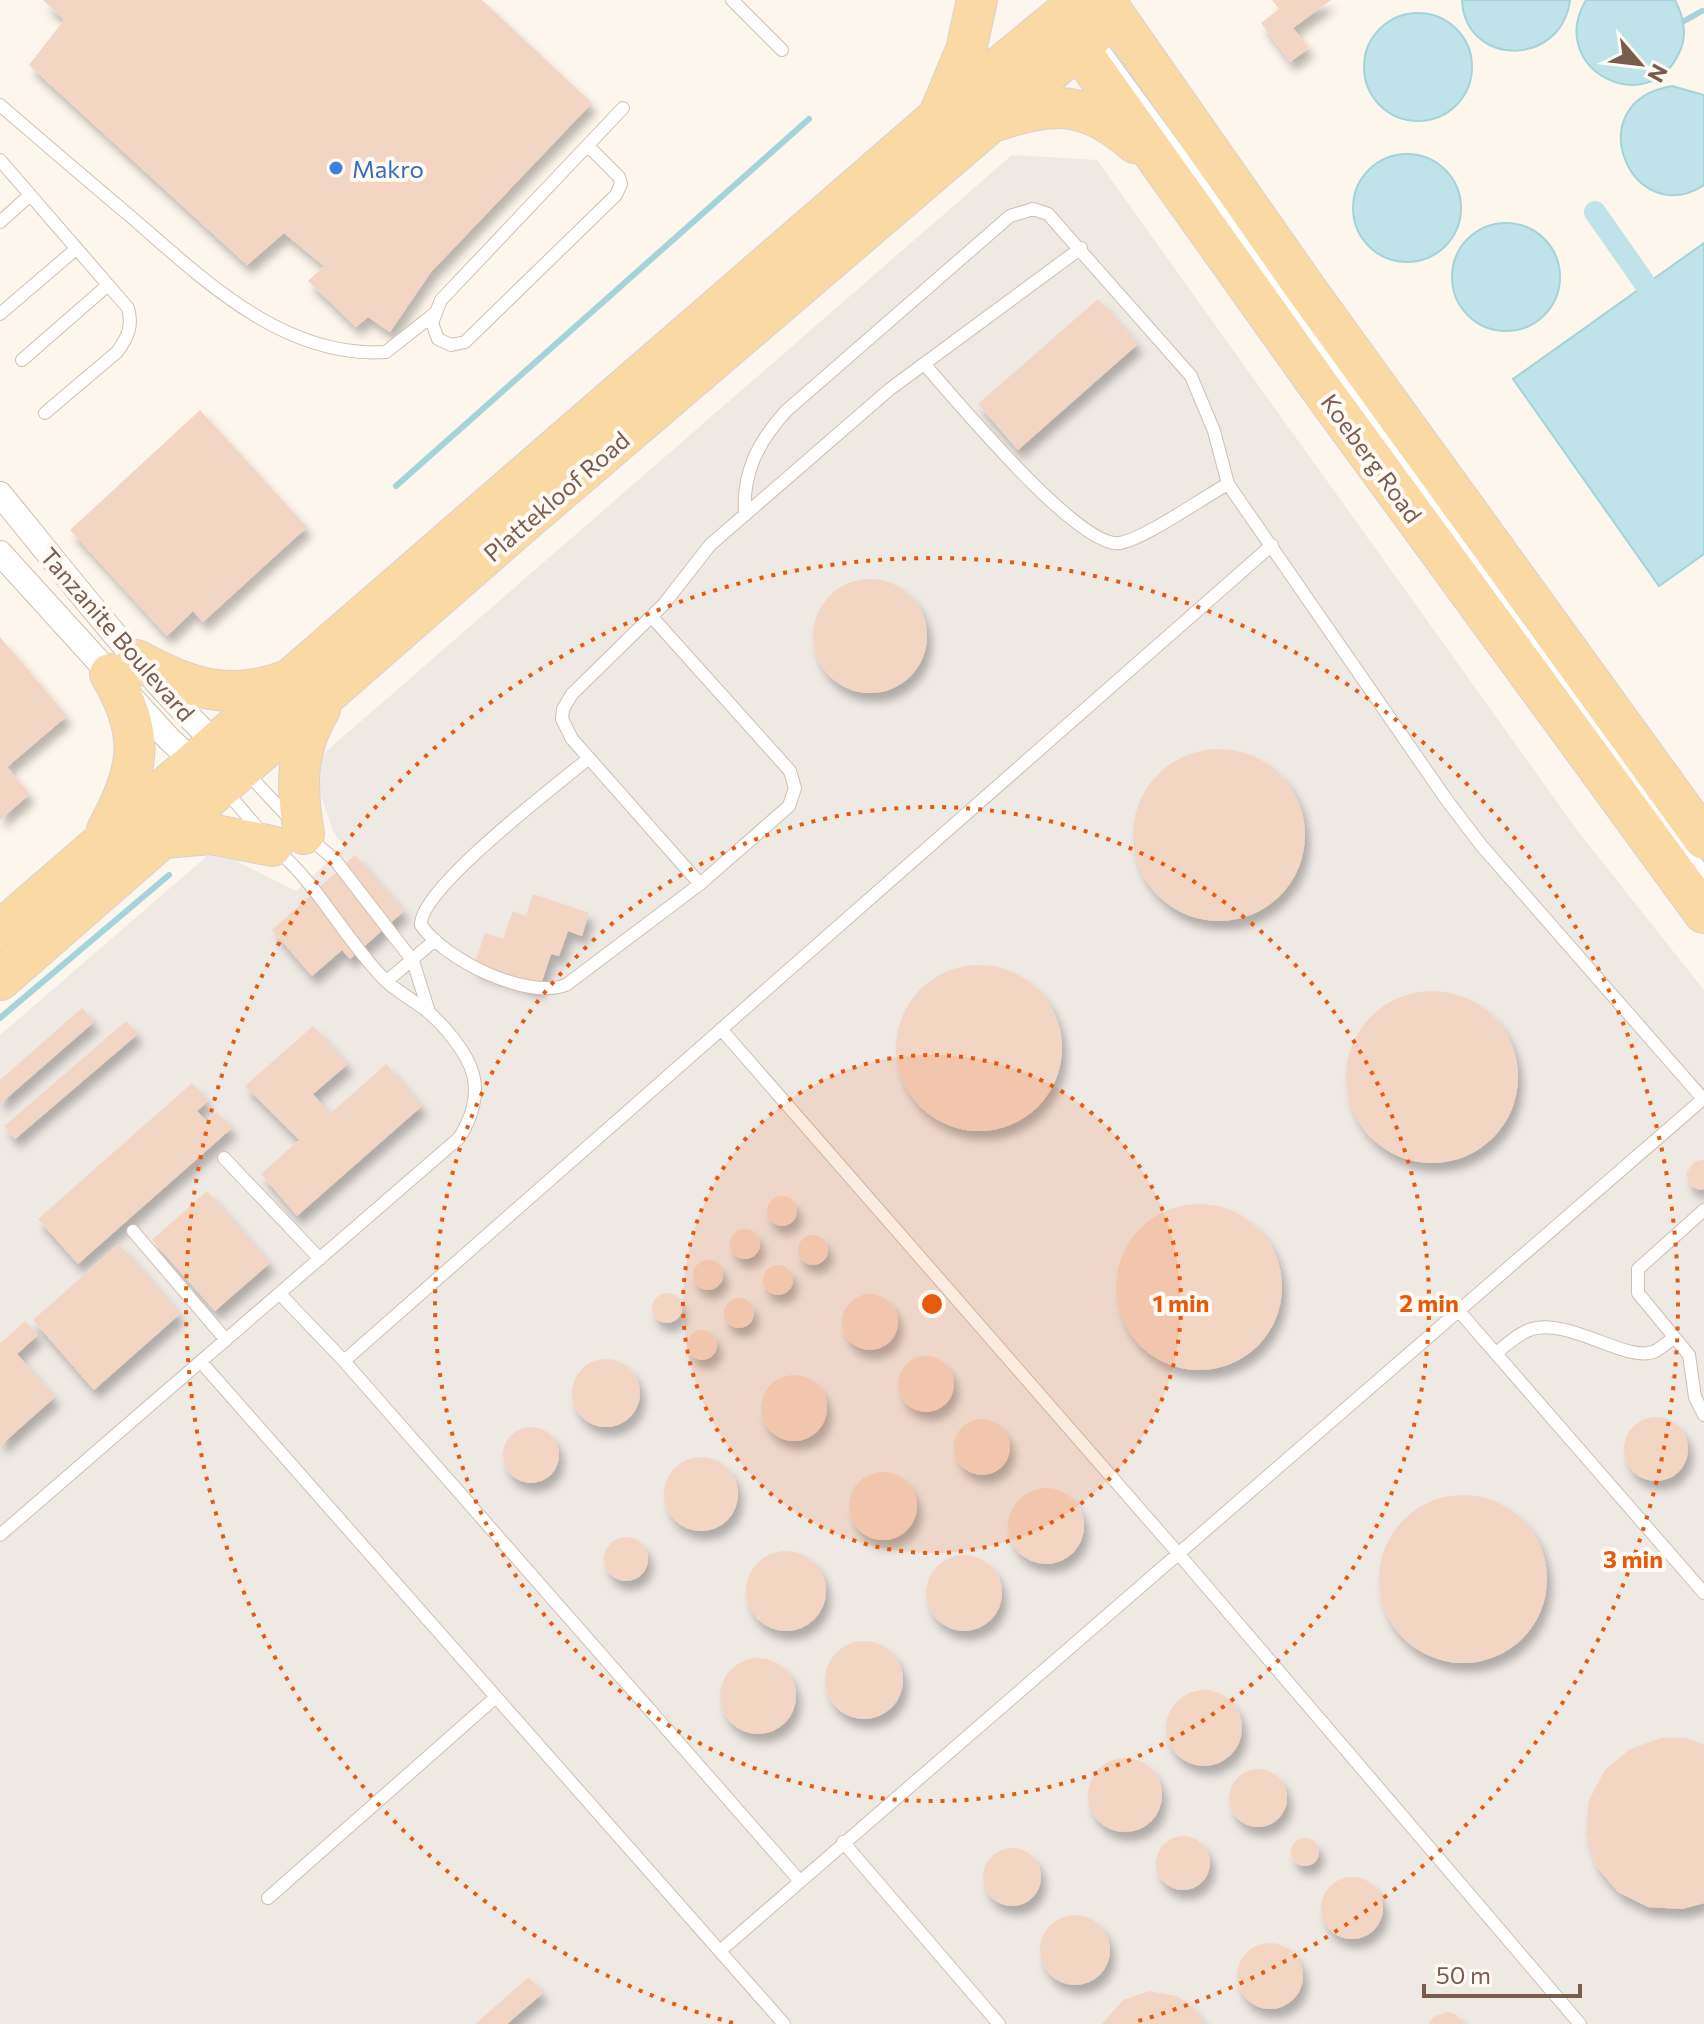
<svg xmlns="http://www.w3.org/2000/svg" width="1704" height="2024" font-family="Commissioner,sans-serif">
<style>
.industrial{fill:#efe9e4}
.water{fill:#bfe3e8;stroke:#a5d3da;stroke-width:2}
.lines{fill:none;stroke-linecap:round;stroke-linejoin:round}
.stream{stroke:#a5d3da;stroke-width:6}
.canal{stroke:#bfe3e8;stroke-width:22}
.building{fill:#f3d5c3;filter:url(#shadow)}
.lane-casing{stroke:#d1beb0;stroke-width:14}
.street-casing{stroke:#d1beb0;stroke-width:26}
.primary-casing{stroke:#dad1cd;stroke-width:42}
.lane{stroke:#fff;stroke-width:12}
.street{stroke:#fff;stroke-width:24}
.primary{stroke:#fbd9a5;stroke-width:40}
.ring{fill:none;stroke:#e8590c;stroke-width:4;stroke-dasharray:4 8}
.shop-dot{fill:#3f7fe0;stroke:#fffaf3;stroke-width:3}
.labels{text-anchor:middle;dominant-baseline:central;stroke-width:8;stroke-linejoin:round;paint-order:stroke}
.shop-label{font-size:24px;fill:#366cbe;stroke:#fffaf3;text-anchor:start}
.street-label{font-size:24px;fill:#7a5c4d;stroke:#fffaf3}
.centre{fill:#e8590c;stroke:#fffaf3;stroke-width:4}
.ring-label{font-size:24px;text-anchor:middle;font-weight:bold;fill:#e8590c;stroke:#fffaf3;stroke-width:8;stroke-linejoin:round;paint-order:stroke}
</style>
<defs>
<filter id="shadow"><feDropShadow dx="5" dy="9" stdDeviation="4" flood-color="#0004"/></filter>
</defs>
<rect width="100%" height="100%" fill="#fdf6ec"/>
<!-- industrial -->
<path class="industrial" d="M1012,155L1097,160L1580,834L1704,990V2024H0V1035L214,850L296,891L344,847L334,833L317,785L314,762Z"/>
<!-- water -->
<path class="water" d="M1462,0H1570C1561,68 1465,67 1462,0Z
M1586,0H1675C1684,17 1688,35 1679,53C1648,121 1545,69 1586,0Z
M1364 67a54 54 0 1 1 108 0a54 54 0 1 1-108 0Z
M1672,86L1704,95V185C1632,232 1576,102 1672,86Z
M1353 208a54 54 0 1 1 108 0a54 54 0 1 1-108 0Z
M1452 277a54 54 0 1 1 108 0a54 54 0 1 1-108 0Z
M1704,243V554L1659,586L1513,379Z"/>
<g class="lines">
<!-- stream -->
<path class="stream" d="M1684,21L1702,11
M396,486L809,119
M0,1018L169,875"/>
<!-- canal -->
<path class="canal" d="M1595,212L1662,308"/>
</g>
<!-- building -->
<path class="building" d="M43,0H482L592,103L431,272L390,332L368,317L356,327L308,281L324,266L284,233L247,265L29,65L64,20Z
M1272,0H1331L1293,28L1309,48L1290,62L1261,23L1279,9Z
M1098,299L1138,344L1018,450L978,404Z
M200,410L307,527L203,622L193,611L167,636L70,530Z
M813 636a57 57 0 1 1 114 0a57 57 0 1 1-114 0Z
M0,637L67,716L7,767L30,794L0,820Z
M1133 835a86 86 0 1 1 172 0a86 86 0 1 1-172 0Z
M355,855L404,911L350,959L342,950L312,976L272,930Z
M533,894L589,913L582,936L568,931L559,956L551,954L539,990L473,968L485,933L503,939L513,911L526,916Z
M896 1048a83 83 0 1 1 166 0a83 83 0 1 1-166 0Z
M1346 1077a86 86 0 1 1 172 0a86 86 0 1 1-172 0Z
M82,1008L94,1022L0,1104V1080Z
M126,1021L138,1034L15,1139L4,1126Z
M313,1026L348,1064L313,1094L330,1114L386,1064L422,1106L297,1216L261,1174L299,1140L245,1086Z
M192,1083L208,1101L197,1111L206,1121L217,1112L232,1128L78,1264L38,1219Z
M1704,1160V1189L1699,1190L1690,1185L1686,1173L1695,1161Z
M207,1191L270,1263L215,1311L152,1240Z
M767 1211a15 15 0 1 1 30 0a15 15 0 1 1-30 0Z
M1116 1287a83 83 0 1 1 166 0a83 83 0 1 1-166 0Z
M730 1244a15 15 0 1 1 30 0a15 15 0 1 1-30 0Z
M798 1250a15 15 0 1 1 30 0a15 15 0 1 1-30 0Z
M119,1244L180,1314L94,1390L33,1320Z
M693 1275a15 15 0 1 1 30 0a15 15 0 1 1-30 0Z
M763 1280a15 15 0 1 1 30 0a15 15 0 1 1-30 0Z
M652 1308a15 15 0 1 1 30 0a15 15 0 1 1-30 0Z
M842 1322a28 28 0 1 1 56 0a28 28 0 1 1-56 0Z
M724 1313a15 15 0 1 1 30 0a15 15 0 1 1-30 0Z
M25,1321L38,1335L17,1354L55,1397L0,1446V1344Z
M687 1345a15 15 0 1 1 30 0a15 15 0 1 1-30 0Z
M898 1384a28 28 0 1 1 56 0a28 28 0 1 1-56 0Z
M572 1393a34 34 0 1 1 68 0a34 34 0 1 1-68 0Z
M761 1408a33 33 0 1 1 66 0a33 33 0 1 1-66 0Z
M1624 1449a32 32 0 1 1 64 0a32 32 0 1 1-64 0Z
M954 1447a28 28 0 1 1 56 0a28 28 0 1 1-56 0Z
M503 1455a28 28 0 1 1 56 0a28 28 0 1 1-56 0Z
M664 1494a37 37 0 1 1 74 0a37 37 0 1 1-74 0Z
M849 1506a34 34 0 1 1 68 0a34 34 0 1 1-68 0Z
M1008 1526a38 38 0 1 1 76 0a38 38 0 1 1-76 0Z
M1379 1579a84 84 0 1 1 168 0a84 84 0 1 1-168 0Z
M604 1559a22 22 0 1 1 44 0a22 22 0 1 1-44 0Z
M746 1591a40 40 0 1 1 80 0a40 40 0 1 1-80 0Z
M926 1593a38 38 0 1 1 76 0a38 38 0 1 1-76 0Z
M825 1680a39 39 0 1 1 78 0a39 39 0 1 1-78 0Z
M720 1696a38 38 0 1 1 76 0a38 38 0 1 1-76 0Z
M1166 1728a38 38 0 1 1 76 0a38 38 0 1 1-76 0Z
M1661,1738H1686L1704,1745V1903L1682,1909L1648,1907L1618,1892L1596,1866L1586,1833L1589,1800L1605,1770L1630,1749Z
M1088 1795a37 37 0 1 1 74 0a37 37 0 1 1-74 0Z
M1229 1798a29 29 0 1 1 58 0a29 29 0 1 1-58 0Z
M1156 1863a27 27 0 1 1 54 0a27 27 0 1 1-54 0Z
M1291 1852a14 14 0 1 1 28 0a14 14 0 1 1-28 0Z
M983 1877a29 29 0 1 1 58 0a29 29 0 1 1-58 0Z
M1321 1908a31 31 0 1 1 62 0a31 31 0 1 1-62 0Z
M1040 1950a35 35 0 1 1 70 0a35 35 0 1 1-70 0Z
M1237 1976a33 33 0 1 1 66 0a33 33 0 1 1-66 0Z
M529,1977L543,1993L507,2024H475Z
M1149,1991L1176,1996L1188,2003L1205,2024H1102L1123,2000Z
M1447,2012L1455,2014L1465,2024H1428L1433,2017Z"/>
<g class="lines">
<!-- lane casing -->
<g class="lane-casing">
<path id="lane" d="M732,0L782,50
M1096,39L1704,873
M0,105C43,142 86,179 130,216C202,278 283,359 386,352L434,314
M588,146L619,177L621,184L616,195L465,342L451,345L438,339L432,323L441,300L623,108
M0,160L128,308C133,326 128,337 117,352L45,413
M0,222L30,195
M0,314L76,249
M22,360L108,285
M924,364C954,397 1079,550 1120,543C1146,538 1202,498 1228,484
M745,515C742,473 758,442 786,411L1010,216L1033,209L1048,214L1191,376L1214,431L1228,484L1446,799L1481,845L1704,1100
M589,758C558,784 419,889 421,925C444,959 526,1000 566,985L700,884L789,806L795,788L790,771L652,617
M247,773L292,821
M226,791L261,832
M308,837L335,860L413,961L429,1012
M700,884L572,739L562,719L563,709L572,694L664,604L710,545L890,389L1081,248
M387,981L435,940
M721,1029L1177,1552L1580,2024
M224,1158L320,1259
M1704,1210L1638,1269V1293L1689,1355L1695,1397L1704,1415
M133,1231L226,1340
M280,1294L344,1361
M1458,1310L1704,1593
M1496,1353C1507,1345 1518,1333 1532,1329C1569,1318 1626,1362 1653,1352C1660,1349 1667,1343 1673,1338
M201,1362L784,2024
M0,1535L459,1138C471,1120 479,1096 473,1074C467,1052 443,1024 426,1010C413,1000 398,992 386,981C345,940 320,887 276,849
M843,1842L999,2024
M799,1880L344,1361L1272,545
M268,1898L496,1697
M720,1951L1703,1099"/>
</g>
<!-- street casing -->
<g class="street-casing">
<path id="street" d="M0,494C72,582 141,673 224,751
M0,553L169,739L203,770"/>
</g>
<!-- primary casing -->
<g class="primary-casing">
<path id="primary" d="M1104,0L1306,289L1704,839
M1062,25L1319,386L1704,913
M941,110L966,50L977,0
M996,121C1054,101 1087,101 1135,143
M137,660C187,688 230,702 285,681
M107,830C140,770 146,734 110,674
M304,834C296,786 295,751 320,709
M164,838L211,834L272,846
M0,931L938,117L1081,0
M0,980L525,521L1115,16"/>
</g>
<!-- lane -->
<use href="#lane" class="lane"/>
<!-- street -->
<use href="#street" class="street"/>
<!-- primary -->
<use href="#primary" class="primary"/>
</g>
<!-- distance rings -->
<circle cx="932" cy="1304" r="249" fill="#e8590c" fill-opacity=".12"/>
<g class="ring">
<circle cx="932" cy="1304" r="249"/>
<circle cx="932" cy="1304" r="497"/>
<path d="M733 2023A746 746 0 1 1 1131 2023"/>
</g>
<!-- markers -->
<circle class="shop-dot" cx="336" cy="168" r="8"/>
<g class="labels">
<!-- shop labels -->
<g class="shop-label">
<text x="352" y="168">Makro</text>
</g>
<!-- street labels -->
<g class="street-label">
<text transform="translate(1372 458) rotate(54)">Koeberg Road</text>
<text transform="translate(556 496) rotate(-41)">Plattekloof Road</text>
<text transform="translate(118 634) rotate(49)">Tanzanite Boulevard</text>
</g>
</g>
<circle cx="932" cy="1304" r="12" class="centre"/>
<g class="ring-label">
<text x="1181" y="1312">1 min</text>
<text x="1429" y="1312">2 min</text>
<text x="1633" y="1568">3 min</text>
</g>
<!-- north arrow -->
<g transform="translate(1640 64) rotate(118)" stroke="#fffaf3" stroke-width="6" paint-order="stroke">
<path d="M0-6L14 30L0 20L-14 30Z" fill="#7a5c4d"/>
<text y="-12" font-size="22" font-weight="bold" text-anchor="middle" fill="#7a5c4d">N</text>
</g>
<!-- scale -->
<path d="M1424 1984v12h156v-12" fill="none" stroke="#7a5c4d" stroke-width="4"/>
<text x="1436" y="1984" font-size="24" fill="#7a5c4d" stroke="#fffaf3" stroke-width="6" paint-order="stroke">50 m</text>
</svg>
